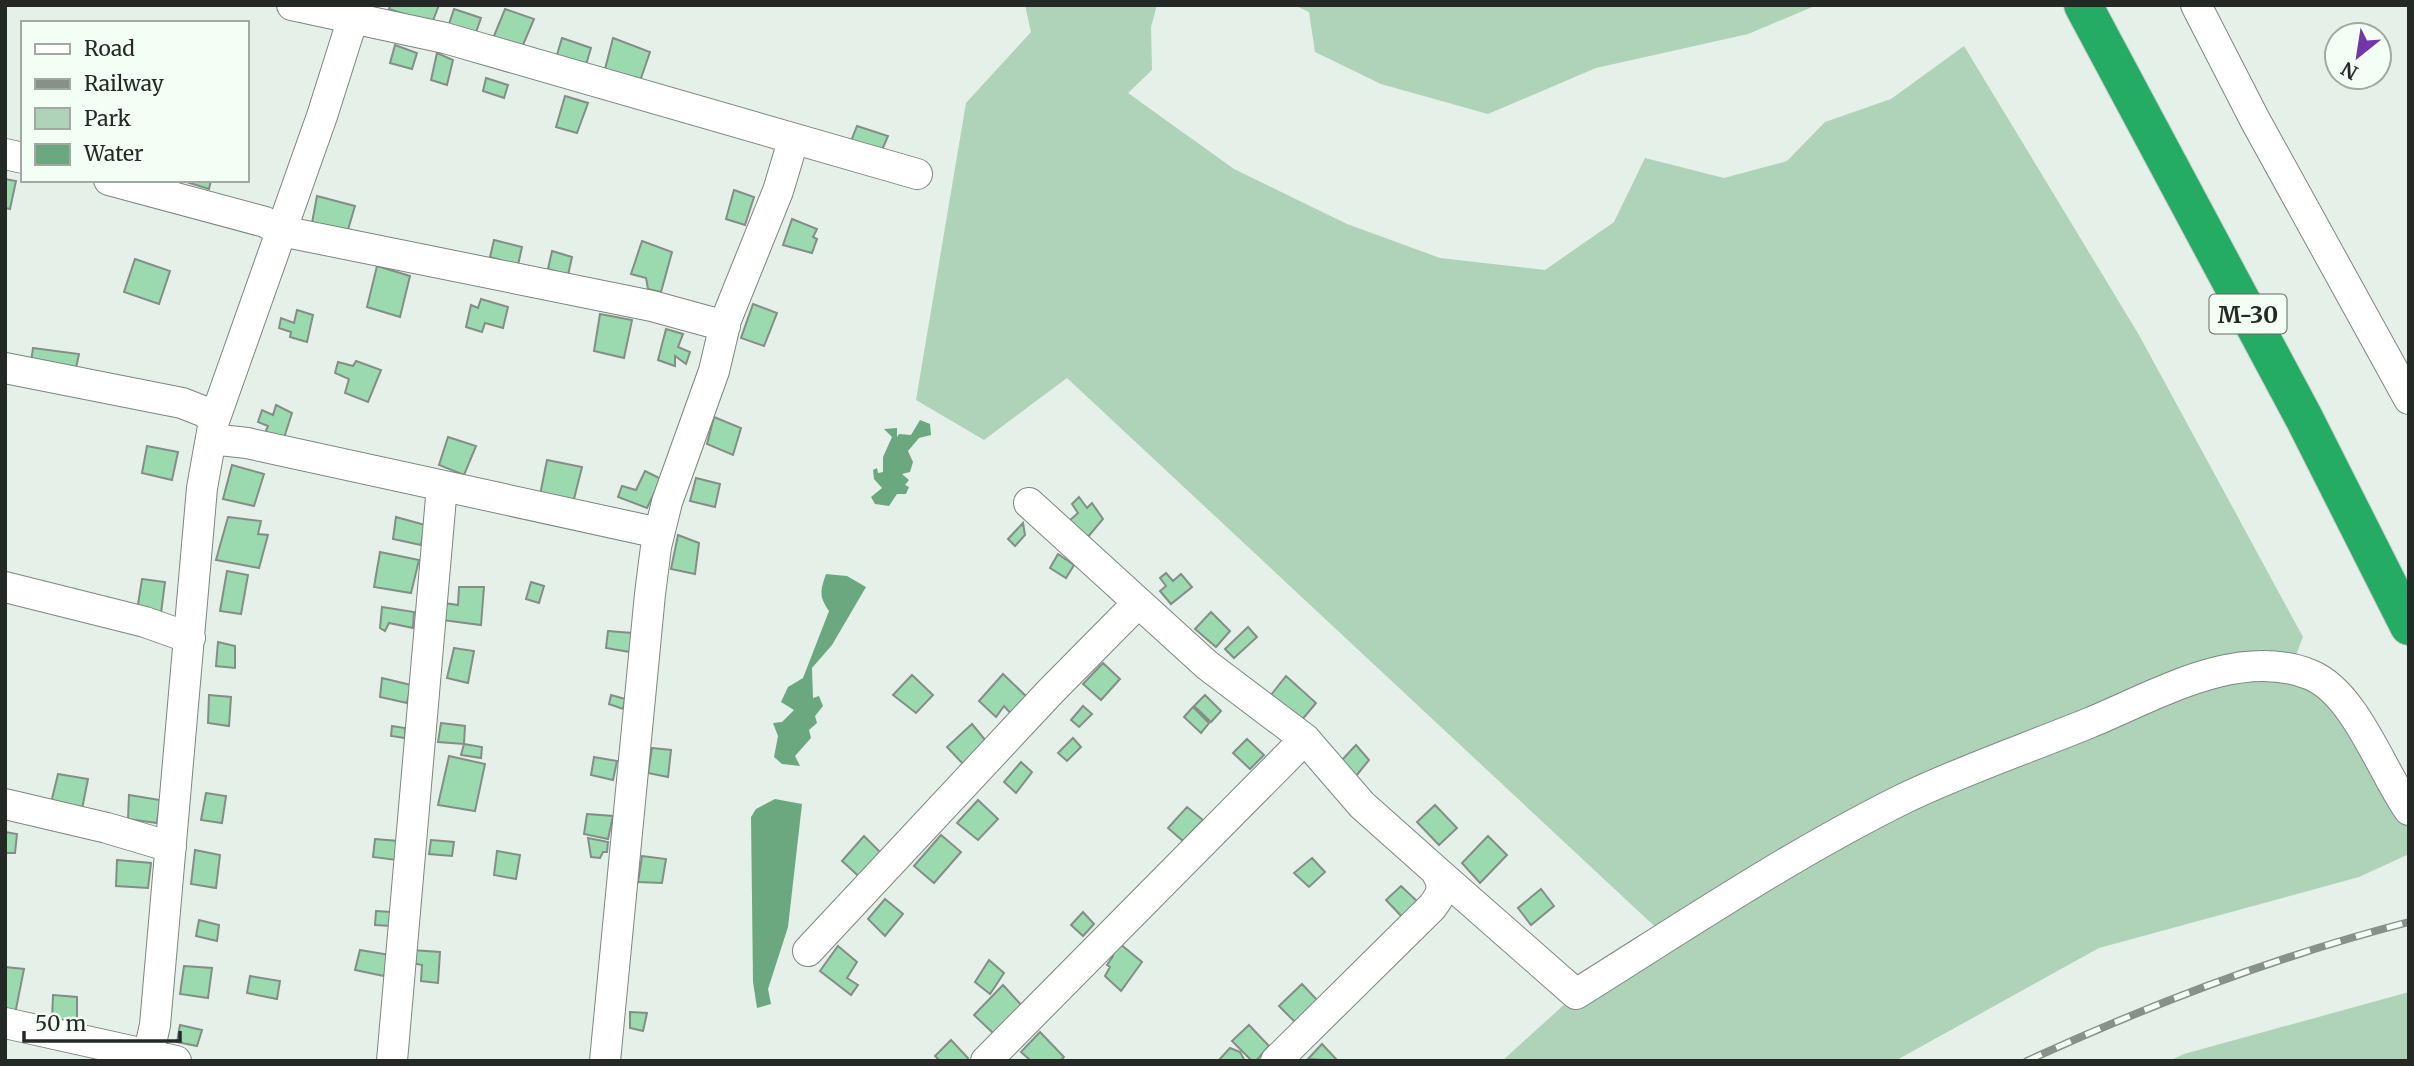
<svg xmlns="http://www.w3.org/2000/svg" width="2414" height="1066" font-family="Merriweather,serif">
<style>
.green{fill:#aed3b9}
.water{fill:#6ba87f}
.building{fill:#9bdaaf;stroke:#848e87;stroke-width:2}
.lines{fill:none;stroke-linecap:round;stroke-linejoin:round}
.minor-casing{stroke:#7c867e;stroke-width:32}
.highway-casing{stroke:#cbcccb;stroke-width:40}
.minor{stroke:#fff;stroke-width:30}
.highway{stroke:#25ac64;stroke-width:38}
.rail-casing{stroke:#88908a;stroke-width:8}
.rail{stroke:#f3fef5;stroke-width:5;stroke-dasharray:16;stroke-linecap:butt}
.labels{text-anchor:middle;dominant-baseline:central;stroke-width:6;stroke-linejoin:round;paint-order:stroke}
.shield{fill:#f3fef5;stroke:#636964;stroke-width:2}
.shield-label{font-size:23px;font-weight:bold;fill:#252926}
</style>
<rect width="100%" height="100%" fill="#e5f0e8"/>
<!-- green -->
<path class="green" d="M1025,5H1157L1151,27L1152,70L1128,93L1234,169L1347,224L1440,258L1545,270L1614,222L1645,158L1724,178L1787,161L1825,122L1891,99L1964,46L2139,335L2303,637L2291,668L2314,676L2409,810V854L2359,877L2099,948L1895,1061H1502L1576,994L1666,937L1067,378L984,440L916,400L966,103L1031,32Z
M1294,5H1817L1748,34L1596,68L1488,114L1381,84L1315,52L1309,12Z
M2409,992V1061H2169L2184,1054Z"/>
<!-- water -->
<path class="water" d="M920,420L930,424L931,435L919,438L908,451L913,462L910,472L902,474L909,480L905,485L909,487L906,494H897L889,506L875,504L871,497L882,488L874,479L873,470L877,468L878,473L883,472V457L892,437L884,429L897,428V437L899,434L911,435Z
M826,574L847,576L866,587L832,645L812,668L813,698L819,696L823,706L815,716L817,723L809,730L811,738L795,756L800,766L782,764L774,757L778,736L773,723L782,722L794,710L781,702L788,687L803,678L829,611C819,597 820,591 826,574Z
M775,799L802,804L788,927L768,989L771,1004L757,1008L753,982L751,817L756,809Z"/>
<!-- building -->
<path class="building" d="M390,5H439L432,23L389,9Z
M454,9L481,18L474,38L447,30Z
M505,9L534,19L520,52L492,41Z
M562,38L591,48L585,68L556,58Z
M613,38L650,52L640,81L603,77Z
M395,45L417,53L412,69L390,63Z
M437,53L453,60L447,85L431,80Z
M486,78L508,85L504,98L483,91Z
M565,96L588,103L577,133L556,127Z
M857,126L888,136L878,159L848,149Z
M5,179L16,181L10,209L5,208Z
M180,180H211L209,189Z
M734,190L754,197L745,225L726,219Z
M317,196L355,206L347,233L312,223Z
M792,219L817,229L813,237L817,239L812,253L783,245Z
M494,240L522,247L518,265L490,257Z
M642,241L672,252L661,292L648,289L646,278L631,274Z
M552,251L572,257L568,275L548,269Z
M135,259L170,271L159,304L124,292Z
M377,266L410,276L400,317L367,307Z
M481,299L508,307L503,328L485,323L482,332L466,327L471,305L478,308Z
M753,304L777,313L764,346L741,338Z
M297,310L313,315L307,342L290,337L291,332L279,328L281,318L294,323Z
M600,314L632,320L624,358L594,351Z
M666,329L683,334L678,347L690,352L686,364L675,356V366L658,360Z
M33,348L79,354L74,377L30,369Z
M356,361L381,370L368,402L345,393L349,379L335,373L338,362L353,366Z
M276,405L292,413L283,441L265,433L268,426L258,422L262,410L273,415Z
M714,417L741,428L733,455L707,444Z
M448,437L476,446L464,475L439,465Z
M147,446L178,452L172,480L142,473Z
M547,460L582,467L572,507L539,500Z
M232,465L264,474L254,506L223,499Z
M645,471L661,479L647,508L618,497L622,486L636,490Z
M696,478L720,484L715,507L690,501Z
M1079,497L1087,508L1092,503L1103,519L1087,538L1069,521L1078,513L1072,504Z
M228,517L261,521L258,534L268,535L259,568L216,560Z
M396,517L425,525L421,545L393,539Z
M1023,523L1025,535L1015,546L1008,539Z
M678,535L699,543L695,574L671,569Z
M380,552L419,560L411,593L374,587Z
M1058,554L1074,565L1066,578L1050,568Z
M227,571L248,575L241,614L220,611Z
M1166,573L1173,581L1181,574L1192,587L1171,604L1160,591L1166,586L1160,578Z
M142,579L165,582L161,613L137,611Z
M531,582L544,586L539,603L526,599Z
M459,587H484L481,625L442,620L444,603L458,605Z
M382,607L414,612L413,628L389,623L385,631L380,628Z
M1211,612L1230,631L1216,647L1195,629Z
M1248,627L1257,637L1234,658L1225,649Z
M608,631L632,633L630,652L606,648Z
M218,642L235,646V668L216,666Z
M454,648L474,651L468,683L447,678Z
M1103,663L1120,679L1101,700L1083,684Z
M1003,674L1029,699L1013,716L1004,706L996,717L979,701Z
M912,675L933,695L916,713L893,695Z
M1286,676L1316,703L1301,721L1271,695Z
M382,678L411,685L407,703L380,697Z
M209,695L231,697L229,726L208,723Z
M611,695L625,699L623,709L609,704Z
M1205,695L1221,711L1211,722L1194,706Z
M1083,706L1092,714L1079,727L1071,720Z
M1193,707L1209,723L1201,733L1184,717Z
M441,723L465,726L464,744L438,742Z
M972,724L986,741L964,765L947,747Z
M392,726L405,728V738L391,736Z
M1073,738L1081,747L1067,761L1058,753Z
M1247,739L1264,755L1250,769L1233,753Z
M464,744L482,747L481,758L461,755Z
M1356,745L1369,760L1356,776L1340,762Z
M652,748L671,750L668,777L648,773Z
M449,756L485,764L475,811L438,805Z
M594,757L617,761L613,780L591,775Z
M1021,762L1032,772L1016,793L1004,782Z
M58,774L88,779L82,809L51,803Z
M206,793L226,796L222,823L201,820Z
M129,795L160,800L157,823L128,819Z
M978,800L998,819L978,840L957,823Z
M1435,805L1457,828L1439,845L1417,822Z
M1187,807L1203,820L1183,841L1168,828Z
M587,814L613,816L608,839L584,834Z
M5,832L17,834L15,853H5Z
M941,835L961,852L934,883L914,866Z
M864,836L884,856L863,880L842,861Z
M1488,836L1507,855L1480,883L1462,863Z
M588,838L608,842L607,852H603L600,858L591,857Z
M375,839L398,841L396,860L373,857Z
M431,840L454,842L452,856L429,854Z
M195,850L220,855L216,888L191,884Z
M497,851L520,855L516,879L494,875Z
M642,856L666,859L662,883L638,882Z
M1312,858L1325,872L1309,887L1294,873Z
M117,860L151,863L148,888L116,886Z
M1401,886L1420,904L1405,920L1386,900Z
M1541,889L1554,906L1531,925L1518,908Z
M885,899L903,914L885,936L868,919Z
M376,911L391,912V926L375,925Z
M1083,912L1094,924L1083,936L1071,925Z
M199,920L219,925L217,941L196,936Z
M1119,943L1142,962L1121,991L1105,976L1110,967L1107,965L1113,956L1110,954Z
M838,946L857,962L847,978L858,985L851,995L820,971Z
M360,950L390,955L384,976L355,970Z
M412,950L440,952L438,983L421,981L422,965L412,963Z
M989,960L1004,973L990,994L975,982Z
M184,966L212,968L208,998L180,994Z
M5,967L24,969L15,1014L5,1012Z
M250,976L280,981L277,999L247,993Z
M1302,984L1317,1000L1296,1023L1279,1006Z
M1003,985L1024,1008L995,1035L974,1015Z
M53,995L77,997V1020H52Z
M630,1012L647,1013L643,1031L630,1028Z
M180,1025L202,1030L197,1046L177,1042Z
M1249,1025L1269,1046L1256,1061H1252L1232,1041Z
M1040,1032L1064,1057L1060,1061H1031L1021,1052Z
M951,1040L968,1058L966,1061H940L935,1056Z
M1322,1044L1338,1061L1308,1059Z
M1230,1048L1240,1052L1245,1061H1218Z"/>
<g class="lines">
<!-- minor casing -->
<g class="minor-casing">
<path id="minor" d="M292,5L445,38L917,174
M2196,5L2255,120L2409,399
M5,154L23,158
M109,180L265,222L281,231L652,306L725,326
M5,368L182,403L205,412L214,421
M211,439L247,443L659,533
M1029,503L1207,665L1305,739L1362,805L1435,870C1445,886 1443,893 1432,907L1276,1061
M5,587L145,622L190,638
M5,804L107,828L171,847
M1435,870L1576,994C1683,927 1790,855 1903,799C1963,770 2028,748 2089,723C2155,696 2239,645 2311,675C2355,693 2382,772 2409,810
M808,951L1050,692L1138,603
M5,1023L176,1061
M147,1061L155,1025L202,488L214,421L322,116L353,18
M392,1061L442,486
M605,1061L650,594L656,547L667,502L714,371L726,320L778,191L793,141
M986,1061L1305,739"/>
</g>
<!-- highway casing -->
<g class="highway-casing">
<path id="highway" d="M2083,5L2304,418L2409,626"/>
</g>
<!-- minor -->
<use href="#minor" class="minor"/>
<!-- highway -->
<use href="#highway" class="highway"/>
<!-- rail casing -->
<g class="rail-casing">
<path id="rail" d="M2027,1061C2151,1004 2277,956 2409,922"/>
</g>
<!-- rail -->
<use href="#rail" class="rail"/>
</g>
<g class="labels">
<!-- shield labels -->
<rect class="shield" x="2209.5" y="294.5" width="77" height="39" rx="5"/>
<g class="shield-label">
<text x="2248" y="314">М-30</text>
</g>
</g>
<!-- border -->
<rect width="2414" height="1066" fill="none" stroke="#252926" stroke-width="14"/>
<!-- legend -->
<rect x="21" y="21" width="228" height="161" fill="#f3fef5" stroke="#a1a9a2" stroke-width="2"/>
<rect x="35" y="44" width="35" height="10" fill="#ffffff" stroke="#a1a9a2" stroke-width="2"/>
<text x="84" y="56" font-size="21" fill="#252926">Road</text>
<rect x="35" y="79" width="35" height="10" fill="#88908a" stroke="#a1a9a2" stroke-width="2"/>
<text x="84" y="91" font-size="21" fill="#252926">Railway</text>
<rect x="35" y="108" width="35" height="21" fill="#aed3b9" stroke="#a1a9a2" stroke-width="2"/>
<text x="84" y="126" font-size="21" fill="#252926">Park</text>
<rect x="35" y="144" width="35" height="21" fill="#6ba87f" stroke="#a1a9a2" stroke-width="2"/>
<text x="84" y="161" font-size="21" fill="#252926">Water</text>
<!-- north arrow -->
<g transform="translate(2358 56) rotate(210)"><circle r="33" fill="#f3fef5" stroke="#a1a9a2" stroke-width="2"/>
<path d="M0-5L12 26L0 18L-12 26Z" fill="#7235ab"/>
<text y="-10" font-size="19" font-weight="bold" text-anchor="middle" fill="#252926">N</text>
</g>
<!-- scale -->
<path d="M24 1031v10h156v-10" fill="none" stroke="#252926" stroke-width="3.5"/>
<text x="35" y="1031" font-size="21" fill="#252926" stroke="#f3fef5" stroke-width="5" paint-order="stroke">50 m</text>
</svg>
